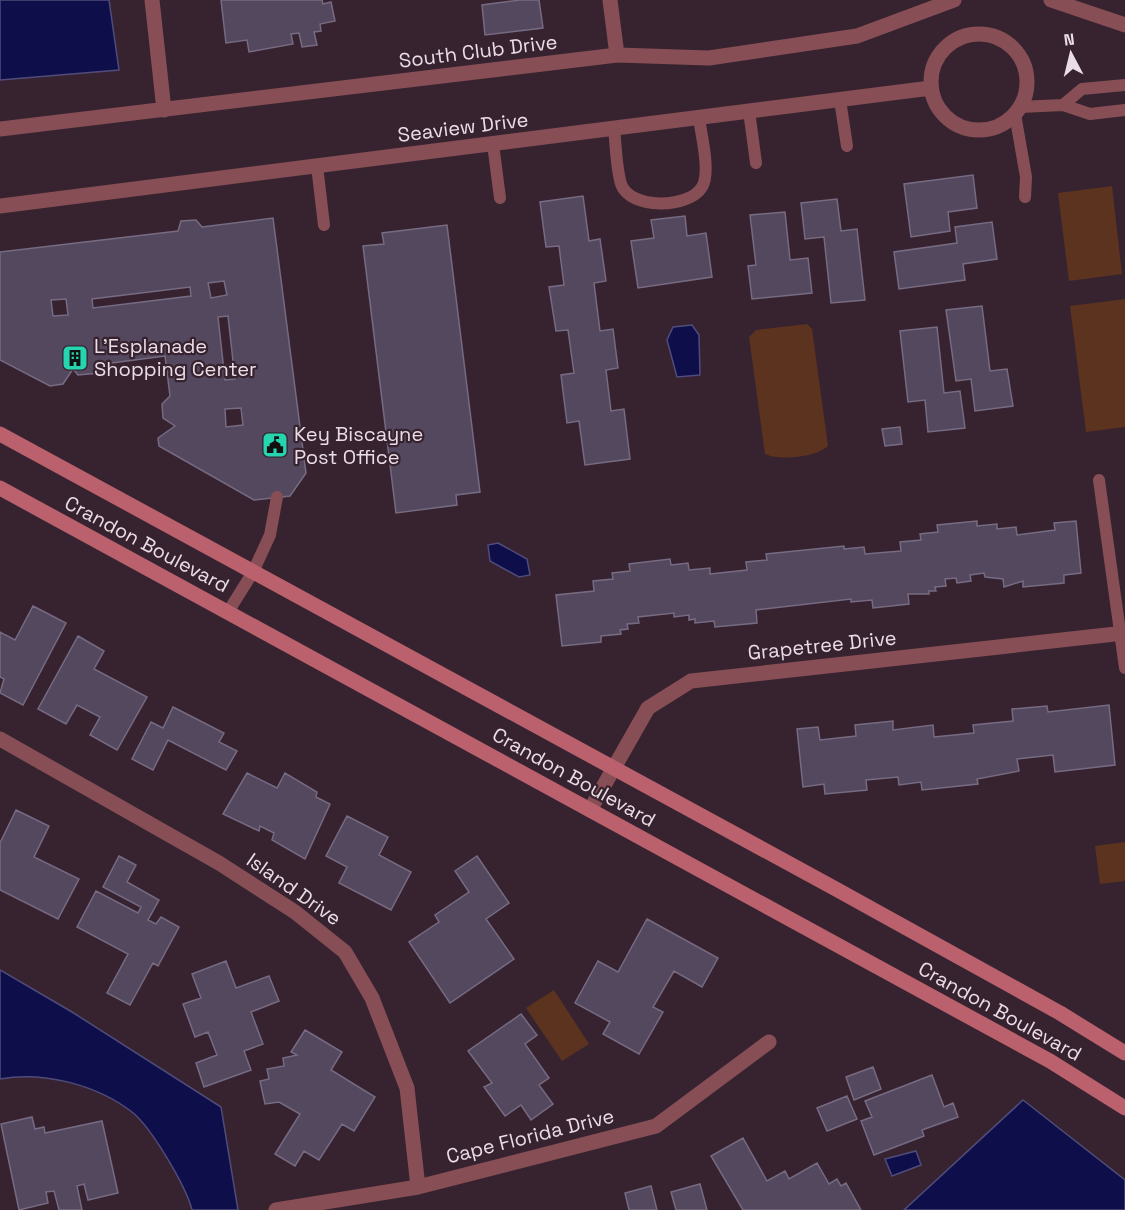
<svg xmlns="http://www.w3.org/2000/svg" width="1125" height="1210" font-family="'Space Grotesk',sans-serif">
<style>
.green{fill:#5b331f}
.water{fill:#0e0e4b;stroke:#504c7a;stroke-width:1.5}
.building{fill:#53485e;stroke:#766b82;stroke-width:1.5;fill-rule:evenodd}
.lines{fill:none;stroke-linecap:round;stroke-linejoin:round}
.lane{stroke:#874f55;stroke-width:12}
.street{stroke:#874f55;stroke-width:15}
.secondary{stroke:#ba616d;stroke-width:15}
.labels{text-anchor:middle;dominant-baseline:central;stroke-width:4.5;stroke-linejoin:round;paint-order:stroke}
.street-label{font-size:20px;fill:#ebdde6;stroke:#372330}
.poi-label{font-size:20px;fill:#ebdde6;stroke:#372330;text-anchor:start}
</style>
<rect width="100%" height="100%" fill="#372330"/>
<!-- green -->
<path class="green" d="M1112,186L1122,274L1069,281L1058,193Z
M1125,299V427L1086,432L1070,306Z
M807,324L812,329L828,446C817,457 779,461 765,454L749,337L756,330Z
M1125,842V881L1100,884L1095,846Z
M554,990L589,1044L562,1061L526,1008Z"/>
<!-- water -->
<path class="water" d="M0,0H109L119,70L0,80Z
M692,325L699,335L700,375L677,377L667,340L673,327Z
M498,543L527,559L530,575L519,577L490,561L488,545Z
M0,970L72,1012L221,1107L238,1210H192C186,1186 151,1127 132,1112C97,1085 44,1071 0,1079Z
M1023,1100L1125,1180V1210H904Z
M916,1151L921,1165L892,1176L885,1159Z"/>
<!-- building -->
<path class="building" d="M221,0H322L323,4L331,2L335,21L320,24L321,31L314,32L317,45L302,47L299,33L291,34L293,44L249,52L247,40L226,43Z
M520,0H539L543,28L485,35L482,5Z
M973,175L977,208L948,212L950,231L911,237L904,184Z
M583,196L589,241L600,239L606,281L594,283L600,331L613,329L618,368L606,370L611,411L624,409L630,459L585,465L579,421L567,423L561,375L574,373L568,330L556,331L549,287L564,285L559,246L546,247L540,202Z
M837,199L841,231L857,229L865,300L831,303L824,237L805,239L801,203Z
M785,212L790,260L808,258L812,293L752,299L748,266L756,265L750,215Z
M685,216L687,236L706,233L712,277L638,288L631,241L654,238L651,220Z
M273,218L306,473L290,496L254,500L159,446L158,438L175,426L163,418L162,404L170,396L165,356L104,364L100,373L78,375L73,369L63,384L50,386L0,360V252L178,231L181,221L196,220L202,227ZM224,281L227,295L211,298L208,283ZM190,287L191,296L93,308L92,299ZM66,299L68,315L53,316L51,300ZM228,316L235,379L225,380L218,317ZM241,408L243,425L226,427L225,409Z
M992,222L997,259L963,264L965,280L899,289L894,252L957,243L955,227Z
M447,225L480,492L456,495L457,505L396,513L363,246L384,244L382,233Z
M982,306L990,371L1007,369L1013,406L975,411L971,379L956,381L946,310Z
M937,327L944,393L960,391L965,428L928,432L925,400L908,402L900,331Z
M900,427L902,444L885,446L882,429Z
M977,521V526L997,524V529L1016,527L1017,535L1055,530L1054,523L1076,521L1081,573L1064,575V583L1023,587V581L1004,587L1003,579L985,577L984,573L970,575L971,581L957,583L956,578L945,579L946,586L935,587L936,591H929V594H908L909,604L873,608L872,600L851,602V599L756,610L757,623L715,627L714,621L695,623V619L689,620V615L674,617V613L638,617L639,623L627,624L628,629L620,630L621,634L601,636V642L562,646L556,595L594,591L593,581L613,579L612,573L630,571L629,564L670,559L671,565L688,563L689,570L710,568V574L747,570L746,562L767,560L766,554L844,546V549L864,547L865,554L901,551L900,542L921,540L920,534L938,532L937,525Z
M33,606L66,623L23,705L0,693L4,679L0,677V632L15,640Z
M78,636L104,651L94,669L147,697L117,750L90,735L100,717L77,705L66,724L38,709Z
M1109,705L1115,765L1055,772L1053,755L1017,759L1019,771L977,779L978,784L922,790L921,782L899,785L898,777L866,780L867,790L825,794L824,784L803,787L797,729L818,727L820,740L856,736L855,725L893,721V730L933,725L934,737L974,733L973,725L1013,721L1012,709L1047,706L1048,712Z
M173,707L224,733L219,742L237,751L226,770L168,740L153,770L132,759L151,722L163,728Z
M247,773L277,788L285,773L317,792L316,797L330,804L305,859L272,840L274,833L260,826L259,831L223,814Z
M16,810L49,826L34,857L79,879L58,919L0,890V843Z
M347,816L388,837L379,855L411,872L391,910L339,883L347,867L326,856Z
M119,856L136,865L127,882L159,900L148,920L156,924L161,917L179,927L158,966L153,963L130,1005L107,993L128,954L77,927L96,891L138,913L141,907L103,887Z
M477,856L509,903L486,919L514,959L450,1003L409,942L439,922L435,915L469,892L455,871Z
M647,919L718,958L702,987L674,971L653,1007L663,1012L639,1054L603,1034L610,1022L575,1003L598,961L618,972Z
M226,961L236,988L269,976L279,1001L251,1012L263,1044L244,1051L251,1070L204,1087L196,1063L217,1055L208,1032L195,1037L183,1004L201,998L192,974Z
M521,1014L537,1035L525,1044L549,1078L539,1085L553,1104L531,1120L521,1105L505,1116L484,1087L492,1083L468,1051Z
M305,1030L342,1052L331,1070L375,1097L354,1131L342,1124L319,1160L304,1151L295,1166L275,1154L300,1114L279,1102L265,1104L260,1081L269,1079L267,1069L284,1066L283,1058L297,1055L291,1052Z
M873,1067L881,1089L854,1100L846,1077Z
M932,1075L944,1107L953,1103L958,1117L922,1130L924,1136L874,1155L861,1121L872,1117L865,1101Z
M847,1096L857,1119L827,1131L817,1108Z
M32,1117L35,1129L44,1127L45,1133L102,1121L118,1193L88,1200L84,1184L77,1186L82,1210H59L54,1191L46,1192L48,1203L19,1210L1,1124Z
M743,1138L767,1181L785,1171L789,1179L817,1163L829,1184L837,1179L841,1186L846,1183L861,1210H743L711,1156Z
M700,1184L707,1210H676L671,1192Z
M651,1186L657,1210H629L625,1193Z"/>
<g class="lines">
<!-- lane -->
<path class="lane" d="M840,100L847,146
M1063,105L1082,89L1125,85
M1020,107L1063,105L1090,114L1125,110
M749,111L756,163
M1015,114L1026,177L1025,197
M614,128C616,146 616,167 621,184C630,210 689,209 702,187C711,173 701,134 699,118
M493,144L500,198
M317,166L324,225
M1099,480L1125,668
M228,612L253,572L270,535L277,497"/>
<!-- street -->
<path class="street" d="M152,0L164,110
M610,0L617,55
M1051,0L1125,25
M931 82a48 48 0 1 1 96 0a48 48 0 1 1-96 0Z
M0,129L617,55L709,58L857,36L954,0
M0,206L931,88
M0,739L219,863L295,912L345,952L372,998L407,1088L418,1187
M590,810L648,708L691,681L1125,633
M276,1210L418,1187L656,1126L769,1042"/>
<!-- secondary -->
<path class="secondary" d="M0,434L834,888L1060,1013L1125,1053
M0,488L1050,1061L1125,1108"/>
</g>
<!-- icons -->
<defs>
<g id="building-square" transform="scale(1.35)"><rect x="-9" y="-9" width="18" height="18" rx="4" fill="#24d5af" stroke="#372330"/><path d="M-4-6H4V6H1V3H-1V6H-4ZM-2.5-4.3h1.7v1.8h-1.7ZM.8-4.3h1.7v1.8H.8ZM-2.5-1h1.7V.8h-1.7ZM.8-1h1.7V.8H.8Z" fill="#111"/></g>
<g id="civic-square" transform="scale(1.35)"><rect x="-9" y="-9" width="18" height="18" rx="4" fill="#24d5af" stroke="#372330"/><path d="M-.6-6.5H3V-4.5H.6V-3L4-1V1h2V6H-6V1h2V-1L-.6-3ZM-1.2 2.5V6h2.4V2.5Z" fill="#111"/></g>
</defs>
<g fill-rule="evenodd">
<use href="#building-square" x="75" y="358"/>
<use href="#civic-square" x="275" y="445"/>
</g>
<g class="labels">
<!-- street labels -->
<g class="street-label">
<text transform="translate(478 51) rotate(-7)">South Club Drive</text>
<text transform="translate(463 127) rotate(-7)">Seaview Drive</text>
<text transform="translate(147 544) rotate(28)">Crandon Boulevard</text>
<text transform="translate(822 645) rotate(-6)">Grapetree Drive</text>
<text transform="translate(574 777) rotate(29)">Crandon Boulevard</text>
<text transform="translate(294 889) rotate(35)">Island Drive</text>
<text transform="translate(1000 1011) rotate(29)">Crandon Boulevard</text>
<text transform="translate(530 1136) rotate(-14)">Cape Florida Drive</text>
</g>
<!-- poi labels -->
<g class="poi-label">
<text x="94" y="346">L'Esplanade<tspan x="94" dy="23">Shopping Center</tspan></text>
<text x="294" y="434">Key Biscayne<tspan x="294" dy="23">Post Office</tspan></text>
</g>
</g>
<!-- north arrow -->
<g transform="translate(1071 54) rotate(353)" stroke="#372330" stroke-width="4.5" paint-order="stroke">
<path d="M0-4.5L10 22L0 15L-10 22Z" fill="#ebdde6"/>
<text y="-9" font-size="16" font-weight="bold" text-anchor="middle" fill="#ebdde6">N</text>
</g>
</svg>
